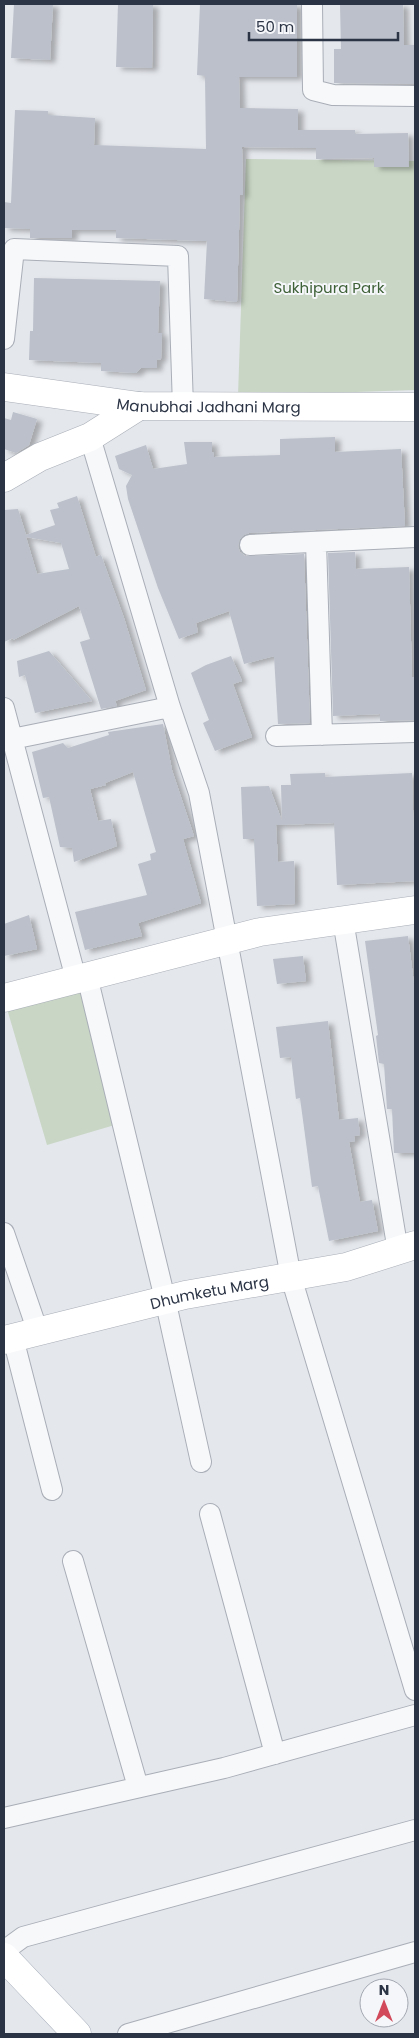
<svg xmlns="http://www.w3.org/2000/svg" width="419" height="2038" font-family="Poppins,sans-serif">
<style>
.green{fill:#c9d6c5}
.building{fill:#bbc0ca;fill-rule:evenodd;filter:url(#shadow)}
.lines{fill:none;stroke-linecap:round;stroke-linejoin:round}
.street-casing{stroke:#a9aeb7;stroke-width:22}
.secondary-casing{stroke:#a9aeb7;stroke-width:29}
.primary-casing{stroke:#a3abb8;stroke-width:29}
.street{stroke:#f7f8fa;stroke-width:20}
.secondary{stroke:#fff;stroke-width:28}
.primary{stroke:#fff;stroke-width:28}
.labels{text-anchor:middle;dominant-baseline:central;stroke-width:4;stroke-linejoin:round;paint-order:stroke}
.park-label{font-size:15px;fill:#3f6138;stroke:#f4f6f9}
.street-label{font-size:15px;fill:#2b3445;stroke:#f4f6f9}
</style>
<defs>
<filter id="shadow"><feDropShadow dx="5.5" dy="3" stdDeviation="2.5" flood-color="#0004"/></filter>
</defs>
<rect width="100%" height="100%" fill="#e4e7ec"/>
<!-- green -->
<path class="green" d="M246,159L415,161V390L238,396Z
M80,984L118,1124L47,1145L5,1002Z"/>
<!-- building -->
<path class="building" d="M14,4H53L50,60L11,58Z
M118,4H153L152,68L116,67Z
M200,4H297V77H239L240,108L298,109V130H355V134L408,133L409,167H374V158L316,159V148L242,147L243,195H240L237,302L204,299L207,241L116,238V230H72V238H30V229L4,228V202L11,203L15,110L48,111V115L95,118L94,145L206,149L205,76L197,75Z
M340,4H403L404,45H415V84L334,83V49H341Z
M34,278L160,281L158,333H162L161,359L157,360V368H141L136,373L101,371V363L29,360L30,331H33Z
M13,412L37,419L29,445L16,453L4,449V418L11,420Z
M335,437V452L401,449L405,526L249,533L244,535L240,539L238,546L240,552L245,556L304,554L310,723L278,724L274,656L244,664L229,611L196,623L198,632L179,639L158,588L128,499L126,486L132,475L119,469L115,456L146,445L153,469L187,464L184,442H212V453L213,452L214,457L280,455V439Z
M77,496L96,557L101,555L124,618L146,690L115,701L117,706L101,709L80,642L90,639L79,606L13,640V638L4,642V510L18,509L26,535L55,525L50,510L59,508L57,503ZM26,537L61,543L69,569L37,574Z
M355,552L356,569L409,567L412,677H415V720L380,721V714L333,716L328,553Z
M49,651L92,701L35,713L25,675L19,677L17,661Z
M231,656L242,681L233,684L252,737L215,751L203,723L209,720L191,673L206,665Z
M163,724L172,770L194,836L183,839L201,903L138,923L142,936L85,950L75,912L147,895L138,864L151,860L150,854L156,852L133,772L105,783L106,785L90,789L98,821L111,819L117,846L74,862L72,848L60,847L49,797L43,798L32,752L63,743L68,748L109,735L108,732Z
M325,773V777L412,773L415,881L337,885L334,823L276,825L278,862L294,861L295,904L257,906L254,839H243L241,787L269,786L282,821L281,785H291L290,774Z
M29,915L37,949L4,956V924Z
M408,936L415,992V1153H394L392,1109H387L384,1064L379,1063L376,1036L378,1035L365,941Z
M303,956L306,981L277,984L273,959Z
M328,1021L339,1120L358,1118L360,1135L354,1136L355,1141L349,1142L360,1202L372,1200L378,1231L329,1241L318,1186L312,1187L300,1098L296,1099L291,1057L280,1058L276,1027Z"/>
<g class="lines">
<!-- street casing -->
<g class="street-casing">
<path id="street" d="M312,4L313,90L333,95L415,96
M4,339L14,249L178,256L183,407
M90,437L170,707L199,793L291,1277L415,1690
M316,542L322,735
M250,545L415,537
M4,708L76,979
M276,736L415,732
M12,739L170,707
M343,920L398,1251
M87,976L165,1299L201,1462
M4,1233L38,1332
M13,1338L52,1490
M210,1514L275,1754
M73,1561L138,1787
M4,1818L224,1768L415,1715
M4,1951L23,1937L415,1830
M128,2034L415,1952"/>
</g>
<!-- secondary casing -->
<g class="secondary-casing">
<g id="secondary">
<path id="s1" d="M4,387L139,406L415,407"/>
<path d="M4,478L40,457L90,437L139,406"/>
<path d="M4,998L260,932L415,910"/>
<path id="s2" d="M4,1340L185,1295L346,1267L415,1245"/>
</g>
</g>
<!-- primary casing -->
<g class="primary-casing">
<path id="primary" d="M4,1957L77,2034"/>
</g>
<!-- street -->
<use href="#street" class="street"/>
<!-- secondary -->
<use href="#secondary" class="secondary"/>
<!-- primary -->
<use href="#primary" class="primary"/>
</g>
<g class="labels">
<!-- park labels -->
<g class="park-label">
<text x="329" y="287">Sukhipura Park</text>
</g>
<!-- street labels -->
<g class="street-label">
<text stroke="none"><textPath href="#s1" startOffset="206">Manubhai Jadhani Marg</textPath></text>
<text stroke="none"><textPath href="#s2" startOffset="211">Dhumketu Marg</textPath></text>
</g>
</g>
<!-- border -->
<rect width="419" height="2038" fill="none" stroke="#2b3445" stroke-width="10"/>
<!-- north arrow -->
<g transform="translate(384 2003)"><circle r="24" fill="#f4f6f9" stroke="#a4a8b1"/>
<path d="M0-4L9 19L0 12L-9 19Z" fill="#d1495b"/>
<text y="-8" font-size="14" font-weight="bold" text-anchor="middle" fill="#2b3445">N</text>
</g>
<!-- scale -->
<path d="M249 32v8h149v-8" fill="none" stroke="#2b3445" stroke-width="2.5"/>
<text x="256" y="32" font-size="15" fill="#2b3445" stroke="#f4f6f9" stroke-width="4" paint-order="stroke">50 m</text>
</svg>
